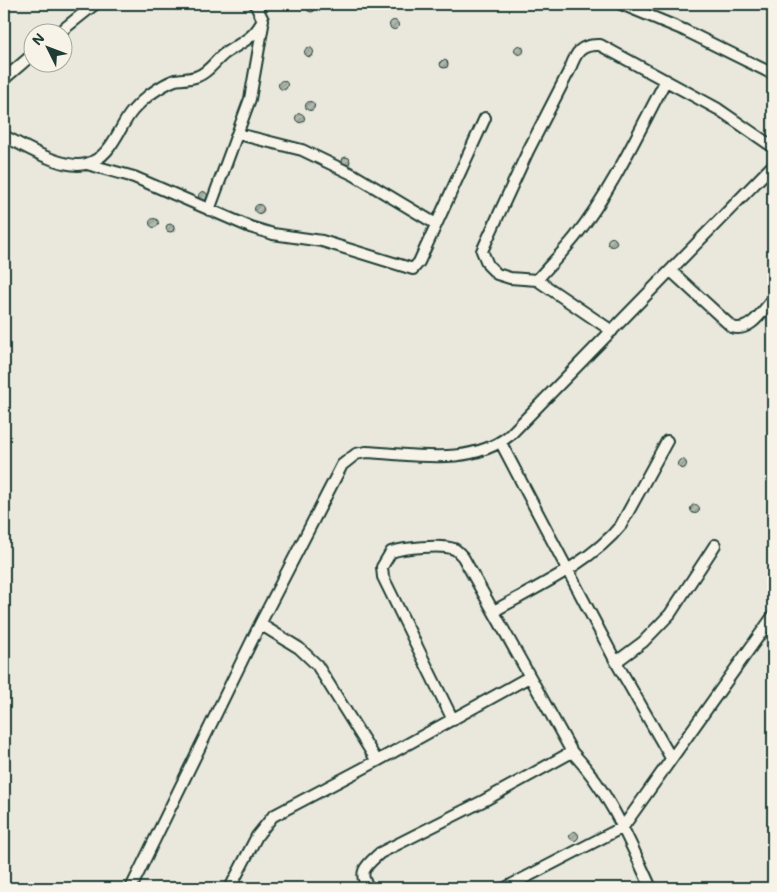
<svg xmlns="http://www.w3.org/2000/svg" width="777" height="892" font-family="Mali,sans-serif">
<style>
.shadow{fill:#0003}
.building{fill:url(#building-hatch);stroke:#1f3d34}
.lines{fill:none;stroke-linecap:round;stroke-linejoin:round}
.minor-casing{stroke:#1f3d34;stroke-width:14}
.minor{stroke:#f7f3e8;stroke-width:10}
</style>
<defs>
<pattern id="building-hatch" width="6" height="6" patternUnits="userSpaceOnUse" patternTransform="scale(1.25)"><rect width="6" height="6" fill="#b2b8ae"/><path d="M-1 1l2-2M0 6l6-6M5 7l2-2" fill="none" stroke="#90978e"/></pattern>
</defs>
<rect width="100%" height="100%" fill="#eae8dd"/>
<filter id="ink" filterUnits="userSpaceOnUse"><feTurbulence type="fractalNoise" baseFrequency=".02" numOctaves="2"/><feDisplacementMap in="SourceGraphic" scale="10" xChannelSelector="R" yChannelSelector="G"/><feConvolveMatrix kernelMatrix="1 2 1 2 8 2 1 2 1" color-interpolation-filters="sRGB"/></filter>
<g filter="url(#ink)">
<!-- shadow -->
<path class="shadow" d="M308.5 9a3.5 3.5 0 1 1 7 0a3.5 3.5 0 1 1-7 0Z
M391.5 26a3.5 3.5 0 1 1 7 0a3.5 3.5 0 1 1-7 0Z
M517.5 51a3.5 3.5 0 1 1 7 0a3.5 3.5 0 1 1-7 0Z
M306.5 54a3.5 3.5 0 1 1 7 0a3.5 3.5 0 1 1-7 0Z
M441.5 65a3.5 3.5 0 1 1 7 0a3.5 3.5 0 1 1-7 0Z
M280.5 87a3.5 3.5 0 1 1 7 0a3.5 3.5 0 1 1-7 0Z
M307.5 107a3.5 3.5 0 1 1 7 0a3.5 3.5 0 1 1-7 0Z
M297.5 120a3.5 3.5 0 1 1 7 0a3.5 3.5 0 1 1-7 0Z
M344,159H347L351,163L350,165L347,167L343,163Z
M200.5 197a3.5 3.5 0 1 1 7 0a3.5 3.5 0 1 1-7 0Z
M257.5 210a3.5 3.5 0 1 1 7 0a3.5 3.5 0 1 1-7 0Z
M151.5 224a3.5 3.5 0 1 1 7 0a3.5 3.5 0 1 1-7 0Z
M168.5 229a3.5 3.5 0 1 1 7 0a3.5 3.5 0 1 1-7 0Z
M610.5 243a3.5 3.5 0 1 1 7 0a3.5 3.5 0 1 1-7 0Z
M679.5 466a3.5 3.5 0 1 1 7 0a3.5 3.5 0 1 1-7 0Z
M692.5 510a3.5 3.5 0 1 1 7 0a3.5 3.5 0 1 1-7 0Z
M571.5 837a3.5 3.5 0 1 1 7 0a3.5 3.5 0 1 1-7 0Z"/>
<!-- building -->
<path class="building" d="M307 8a4 4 0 1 1 8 0a4 4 0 1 1-8 0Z
M389.5 25a4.5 4.5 0 1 1 9 0a4.5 4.5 0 1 1-9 0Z
M514.5 50a4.5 4.5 0 1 1 9 0a4.5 4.5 0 1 1-9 0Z
M304.5 52a4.5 4.5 0 1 1 9 0a4.5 4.5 0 1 1-9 0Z
M440 64a4 4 0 1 1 8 0a4 4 0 1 1-8 0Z
M278.5 85a4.5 4.5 0 1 1 9 0a4.5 4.5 0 1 1-9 0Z
M305.5 106a4.5 4.5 0 1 1 9 0a4.5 4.5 0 1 1-9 0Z
M295.5 118a4.5 4.5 0 1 1 9 0a4.5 4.5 0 1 1-9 0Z
M342 161a4 4 0 1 1 8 0a4 4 0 1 1-8 0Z
M198.5 196a4.5 4.5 0 1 1 9 0a4.5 4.5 0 1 1-9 0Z
M254.5 209a4.5 4.5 0 1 1 9 0a4.5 4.5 0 1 1-9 0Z
M149.5 223a4.5 4.5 0 1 1 9 0a4.5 4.5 0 1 1-9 0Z
M166 228a4 4 0 1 1 8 0a4 4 0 1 1-8 0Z
M607.5 242a4.5 4.5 0 1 1 9 0a4.5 4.5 0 1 1-9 0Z
M677.5 464a4.5 4.5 0 1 1 9 0a4.5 4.5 0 1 1-9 0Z
M690.5 509a4.5 4.5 0 1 1 9 0a4.5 4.5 0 1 1-9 0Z
M569.5 836a4.5 4.5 0 1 1 9 0a4.5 4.5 0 1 1-9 0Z"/>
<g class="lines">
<!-- minor casing -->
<g class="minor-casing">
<path id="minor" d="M621,4L684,30L773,74
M60,32L95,4
M4,79L32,55
M238,134L302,150L354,175L436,224
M4,136C25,146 62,170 86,164C110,158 117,132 130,114C135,107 142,101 149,95C156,90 166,83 175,80C182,79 191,79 198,76C209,72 215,61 224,54C241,42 253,40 263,20L255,4
M87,164L134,177L250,227L273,234L322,241L413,269L419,262L485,118
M209,210L250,99L263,25
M671,271L732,327C750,333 763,310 773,299
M537,280C549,266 563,252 575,237C612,190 638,133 666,80
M612,331L537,280L510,278L497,274L488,265L482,251L528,151L570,69C576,52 581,44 600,45L718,109L773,147
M501,443L616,662L671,758
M494,611C535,588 592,562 621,525L667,441
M260,624L299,648L317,665L377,761
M616,662L643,642L670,614L715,545
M453,720L383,577L382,567L391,552C403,548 442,544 454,549C457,550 460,554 463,557L572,752C609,791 629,840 651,888
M131,888L260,624L342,465L356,454L366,452C413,454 471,467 510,435L773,165
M230,888L257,836L273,816L377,761L529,677
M370,888C355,873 368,864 380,853L485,800L572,752
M505,888L623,827L773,616"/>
</g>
<!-- minor -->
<use href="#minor" class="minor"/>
</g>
</g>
<!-- margin -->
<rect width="777" height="892" fill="none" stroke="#f7f3e8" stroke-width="20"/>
<rect x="10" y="10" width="757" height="872" fill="none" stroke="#1f3d34" stroke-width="2" filter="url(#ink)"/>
<!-- north arrow -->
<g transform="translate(48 48) rotate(312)"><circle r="24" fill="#f7f3e8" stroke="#a1aaa0"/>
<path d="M0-4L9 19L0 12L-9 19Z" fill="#1f3d34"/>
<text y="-8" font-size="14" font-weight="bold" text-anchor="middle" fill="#1f3d34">N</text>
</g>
</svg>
